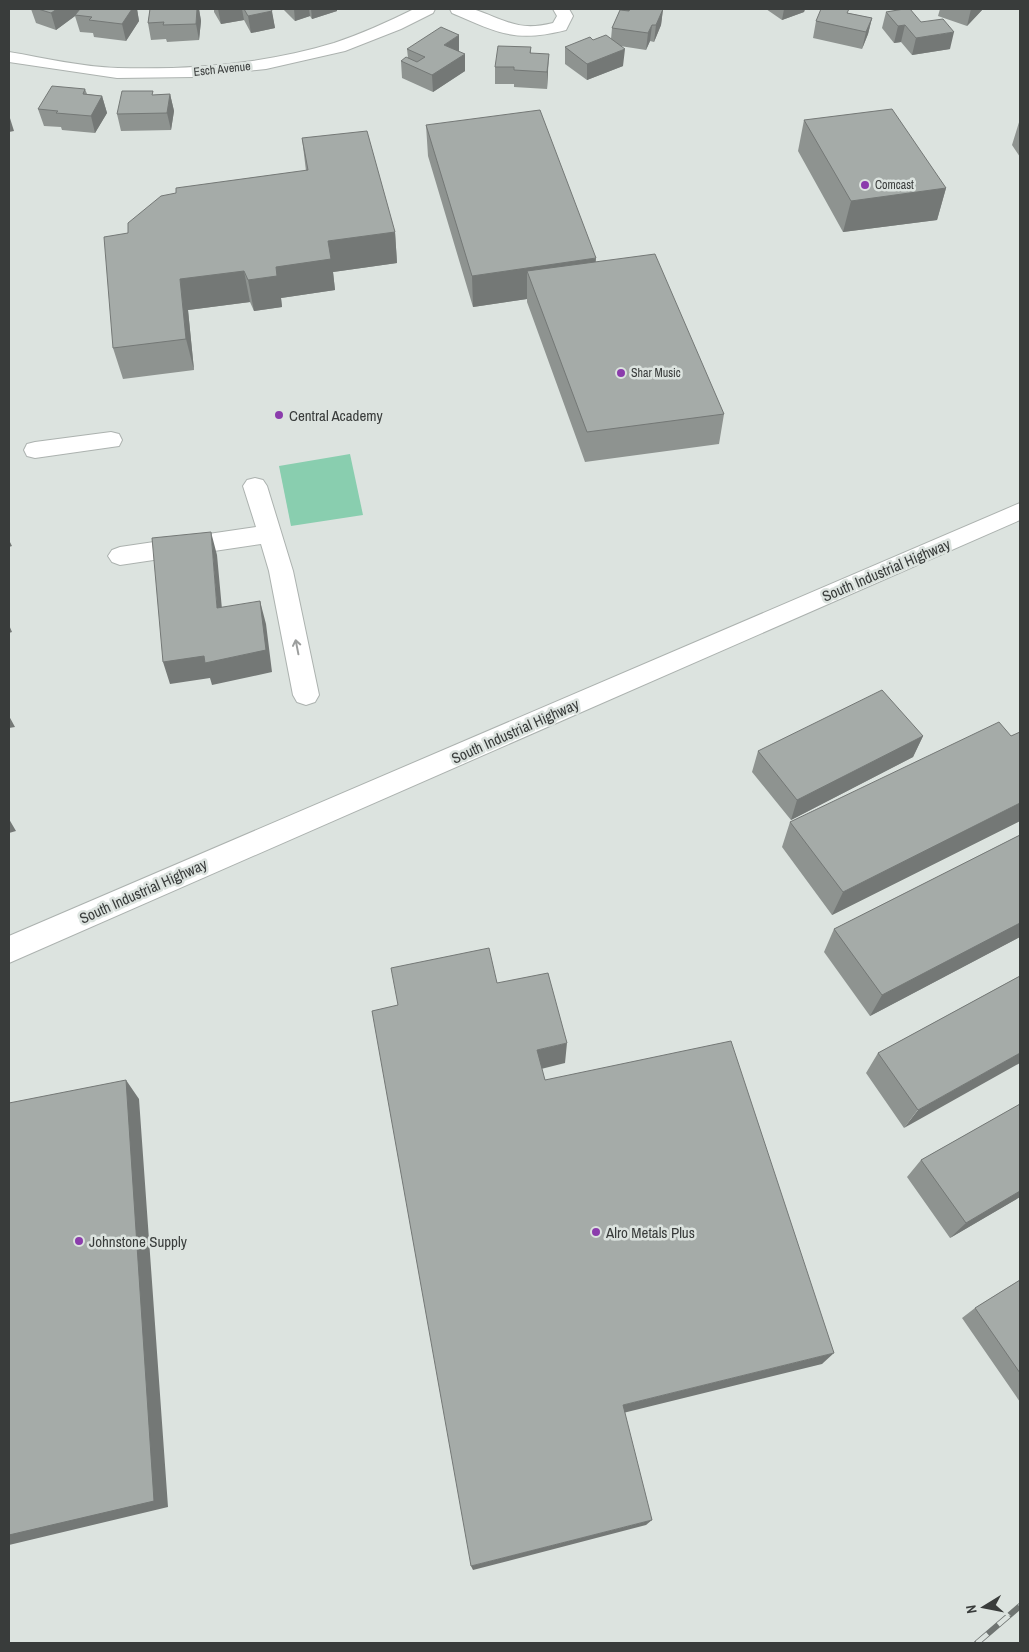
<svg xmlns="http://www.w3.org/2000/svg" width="1029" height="1652" font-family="'Archivo Narrow',sans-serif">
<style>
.green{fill:#89ceaf}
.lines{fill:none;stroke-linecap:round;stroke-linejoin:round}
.minor-casing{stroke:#acb2af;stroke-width:2}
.minor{fill:#fff;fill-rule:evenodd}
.rail-casing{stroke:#6f7472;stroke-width:6}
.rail{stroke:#dce3df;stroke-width:4.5;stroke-dasharray:14;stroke-linecap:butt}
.wall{fill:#8e9390}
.shaded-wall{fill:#747876}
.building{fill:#a5aba8;stroke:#747876}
.oneway{stroke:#9c9e9d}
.poi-dot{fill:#8b3cac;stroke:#dce3df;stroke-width:2}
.labels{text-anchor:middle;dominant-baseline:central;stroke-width:5;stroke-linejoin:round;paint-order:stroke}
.far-street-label{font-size:12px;fill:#393c3b;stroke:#dce3df}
.far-poi-label{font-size:12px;fill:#393c3b;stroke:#dce3df;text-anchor:start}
.poi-label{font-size:15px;fill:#393c3b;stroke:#dce3df;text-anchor:start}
.street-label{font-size:15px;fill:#393c3b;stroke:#dce3df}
</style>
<rect width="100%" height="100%" fill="#dce3df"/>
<!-- green -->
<path class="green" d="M350,454L363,515L291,526L279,466Z"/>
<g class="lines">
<!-- minor casing -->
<g class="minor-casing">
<path id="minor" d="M414,9H435L433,13L401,29L345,51L266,69L194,77L117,78L9,62V52C45,58 82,67 118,68C190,70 265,64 334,43C361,34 388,22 414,9Z
M450,9C457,9 466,7 473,9C506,20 517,32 553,23L557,16L553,9H569L573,16L566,30C516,43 498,33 452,13Z
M111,432L119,434L122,440L119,446L35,458L27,456L24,450L27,444L35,442Z
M255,478L263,480L267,486L293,571L319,695L315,702L306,705L297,702L293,695L269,571L261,544L120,565L112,562L108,556L112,550L120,547L256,527L243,486L247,480Z
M1020,503V520L9,963V936Z"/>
</g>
<!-- minor -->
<use href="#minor" class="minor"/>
<!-- rail casing -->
<g class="rail-casing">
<path id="rail" d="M977,1643L1020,1606"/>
</g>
<!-- rail -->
<use href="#rail" class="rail"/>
</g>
<!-- wall -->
<path class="wall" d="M31,9H137L139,21L126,41L94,37L93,33L80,32L75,16L56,30L36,23Z
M150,9H199L201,21L199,40L167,42L166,39L151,40L148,23Z
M214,9H271L275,28L251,33L244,20L221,24L214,12Z
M283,9H337V11L312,19L310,16L295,21Z
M621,9H663L661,25L654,42L650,41L646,50L620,46L623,66L587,80L565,64V47L593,40L611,39L612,28L622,10Z
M766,9H805L804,12L782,20Z
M940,9H983L967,26L938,16Z
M886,12L921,22L950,49L912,55L901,42L894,43L882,28Z
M848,13L872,18L868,34L862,49L813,38L816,21Z
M531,47V53L548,71L547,89L514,87V84H495V67Z
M407,49L459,52L465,71L433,92L402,78L401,61L408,58Z
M85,89L87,94L102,96L107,113L95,133L62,130L61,127L44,126L38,109Z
M170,94L174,111L171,130L121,131L117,114L154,95Z
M1020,119V157L1012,145Z
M804,120L946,188L937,220L843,232L798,151Z
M426,125L596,262L724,414L719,444L585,462L527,302V299L473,307L428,156Z
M302,138L395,232L397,263L333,272L335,290L281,298L282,307L254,311L250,302L188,310L194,370L123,379L113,348L128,233L306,171Z
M1020,732V821L832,915L782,847L790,822L1011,736Z
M923,736L913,757L791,820L752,772L758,751Z
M1020,835V937L870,1016L824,952L834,929Z
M1020,976L904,1128L866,1073L878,1053Z
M1020,1104V1197L950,1238L907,1177L921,1160Z
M1020,1280V1402L962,1318L975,1308Z"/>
<!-- shaded-wall -->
<path class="shaded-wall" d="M57,9H85L75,15V16L56,30L51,13Z
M132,9H137L139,21L126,41L122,24Z
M197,9H199L201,21L199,40L196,24Z
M218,9H242L244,20L221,24Z
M294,9H309L310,16L295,21Z
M311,9H337V11L312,19Z
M624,9H640L624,12Z
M663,9L661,25L654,42L656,25Z
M784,9H805L804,12L782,20Z
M971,9H983L967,26Z
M272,11L275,28L251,33L248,16Z
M872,18L868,34L862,49L866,32Z
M652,25L650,41L646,50L648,33Z
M905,25L901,42L894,43L898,26Z
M954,32L950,49L912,55L916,38Z
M459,35V52L444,45Z
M625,49L623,66L587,80V64Z
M465,54V71L433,92L432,75Z
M549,54L548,71L547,89V72Z
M170,94L174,111L171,130L167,113Z
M102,96L107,113L95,133L91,116Z
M9,115L14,131L9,132Z
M946,188L937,220L843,232L851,201Z
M395,232L397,263L333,272L335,290L281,298L282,307L254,311L248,280L328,241Z
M596,258L594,289L527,271V299L473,307L472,276Z
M244,271L250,302L188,310L194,370L186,339L180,279Z
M211,532L217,555L224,631L217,608Z
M9,540L12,546L9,547Z
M260,601L266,624L272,672L212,685L210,678L170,684L163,662Z
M9,625L12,632L9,633Z
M9,716L15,727L9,728Z
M923,736L913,757L791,820L797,800Z
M1020,803V821L832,915L843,892Z
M9,819L16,831L9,833Z
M1020,923V937L870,1016L882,995Z
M567,1043L565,1063L537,1070V1050Z
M1020,1053V1063L904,1128L918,1110Z
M126,1080L139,1099L168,1507L9,1545V1535Z
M1020,1191V1197L950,1238L966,1223Z
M834,1353L822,1364L619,1414L623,1405Z
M652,1520L646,1525L473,1570L471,1566Z"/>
<!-- building -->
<path class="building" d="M38,9H57L51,13Z
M80,9H132L122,24L89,20L92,17L75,15Z
M150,9H197L196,24L163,25L164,22L148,23Z
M244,9H271L272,11L248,16Z
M630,9H663L656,25H652L648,33L612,28L620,10L629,11Z
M821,9H849L847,13L872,18L866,32L816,21Z
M904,9H910L921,22L943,19L954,32L916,38L905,25L898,26L886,12Z
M441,27L459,35L444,45L465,54L432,75L401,61L406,57L417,62L425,57L407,49Z
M606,35L625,49L587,64L565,47L590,37L593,40Z
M498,46L531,47L530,53L549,54L547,72L514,70V67H495Z
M52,86L85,89L83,94L102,96L91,116L56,113L58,111L38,109Z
M122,91H153L152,95L170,94L167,113L117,114Z
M892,109L946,188L851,201L804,120Z
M540,110L596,258L472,276L426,125Z
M367,131L395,232L328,241L331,259L276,267L277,276L248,280L244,271L180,279L186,339L113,348L104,237L128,233V223L161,196L176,193V188L308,170L302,138Z
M655,254L724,414L587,432L527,271Z
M211,532L217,608L260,601L266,650L205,663L204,656L163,662L152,538Z
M882,690L923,736L797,800L758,751Z
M999,722L1011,736L1020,732V803L843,892L790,822Z
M1020,835V923L882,995L834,929Z
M489,948L497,983L548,973L567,1043L537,1050L545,1080L731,1041L834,1353L623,1405L652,1520L471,1566L372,1011L398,1005L391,968Z
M1020,976V1053L918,1110L878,1053Z
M126,1080L154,1501L9,1535V1103Z
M1020,1104V1191L966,1223L921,1160Z
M1020,1280V1373L975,1308Z"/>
<!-- one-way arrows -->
<defs><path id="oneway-shaft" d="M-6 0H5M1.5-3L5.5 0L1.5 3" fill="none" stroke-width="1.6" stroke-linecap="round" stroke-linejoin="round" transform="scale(1.25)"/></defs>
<use class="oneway" href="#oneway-shaft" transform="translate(297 647) rotate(-101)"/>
<!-- markers -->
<g class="poi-dot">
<circle cx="865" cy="185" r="5"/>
<circle cx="621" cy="373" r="5"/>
<circle cx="279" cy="415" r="5"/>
<circle cx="596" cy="1232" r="5"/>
<circle cx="79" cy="1241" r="5"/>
</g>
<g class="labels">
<!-- far-street labels -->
<g class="far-street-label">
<text transform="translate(222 69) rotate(-6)">Esch Avenue</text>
</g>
<!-- far-poi labels -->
<g class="far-poi-label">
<text x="875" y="185">Comcast</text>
<text x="631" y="373">Shar Music</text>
</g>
<!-- poi labels -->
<g class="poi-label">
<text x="289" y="415">Central Academy</text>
<text x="606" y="1232">Alro Metals Plus</text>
<text x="89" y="1241">Johnstone Supply</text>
</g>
<!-- street labels -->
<g class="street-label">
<text transform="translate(886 570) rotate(-23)">South Industrial Highway</text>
<text transform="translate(515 731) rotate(-24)">South Industrial Highway</text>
<text transform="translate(143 891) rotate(-24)">South Industrial Highway</text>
</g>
</g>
<!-- border -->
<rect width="1029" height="1652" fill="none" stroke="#393c3b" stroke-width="20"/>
<!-- north arrow -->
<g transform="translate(984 1607) rotate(260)" stroke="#dce3df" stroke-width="4" paint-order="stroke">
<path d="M0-4L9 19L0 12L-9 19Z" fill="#393c3b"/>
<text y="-8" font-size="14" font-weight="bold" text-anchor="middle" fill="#393c3b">N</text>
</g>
</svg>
